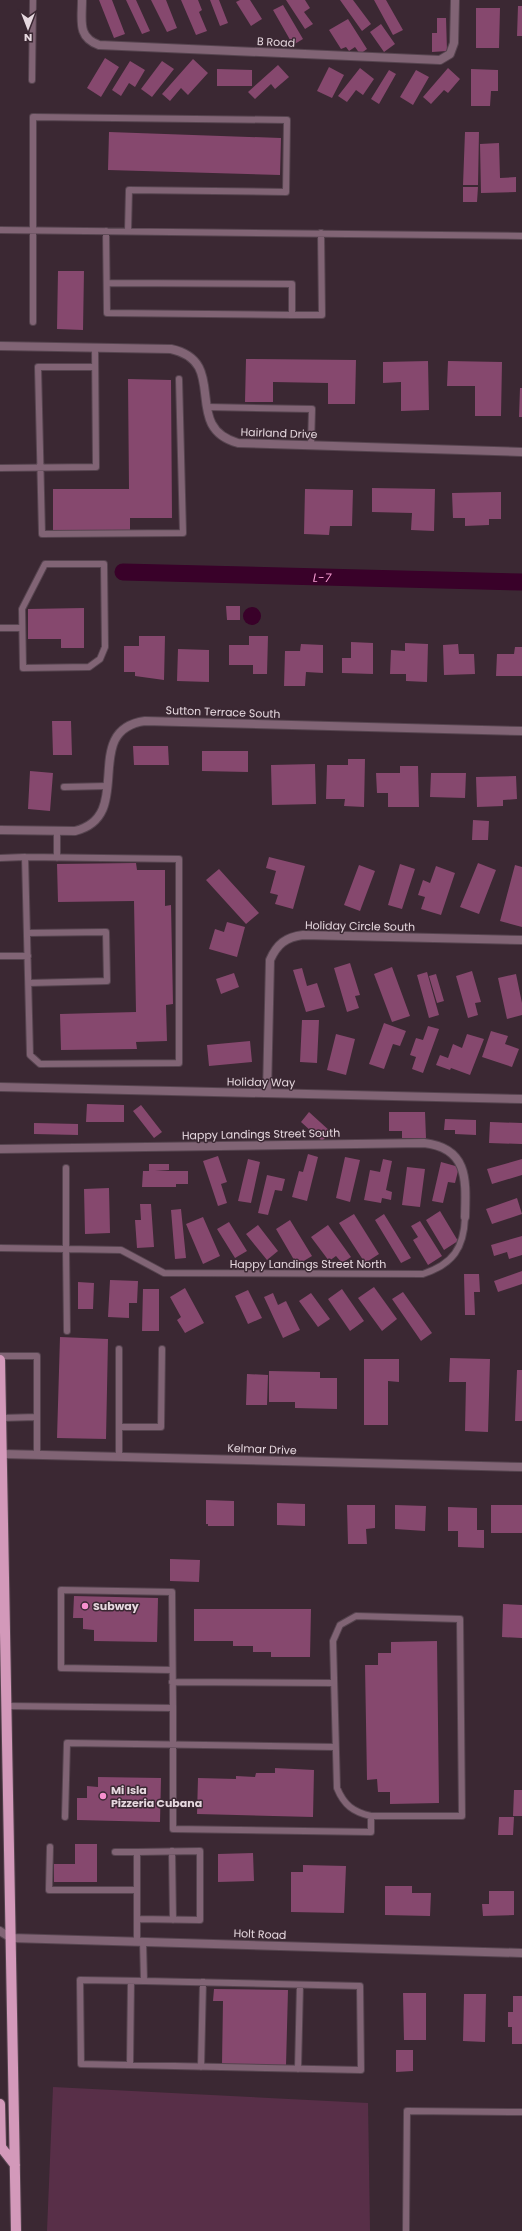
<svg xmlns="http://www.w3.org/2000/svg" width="522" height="2231" font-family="Poppins,sans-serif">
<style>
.green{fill:#582f48}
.water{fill:#390129}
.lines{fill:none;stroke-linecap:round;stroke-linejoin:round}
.canal{stroke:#390129;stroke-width:17}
.building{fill:#86486e}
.lane-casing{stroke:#56444f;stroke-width:8}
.street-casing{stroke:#56444f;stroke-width:10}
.primary-casing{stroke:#56444f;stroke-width:12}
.lane{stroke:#816475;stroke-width:6}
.street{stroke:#816475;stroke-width:8}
.primary{stroke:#d399ba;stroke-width:10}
.poi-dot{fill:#f790ce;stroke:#3b2833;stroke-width:1.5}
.labels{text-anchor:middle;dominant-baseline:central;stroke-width:3;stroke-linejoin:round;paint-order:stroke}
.street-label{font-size:11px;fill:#e6d8df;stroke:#3b2833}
.poi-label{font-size:11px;font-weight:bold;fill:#e6d8df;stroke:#3b2833;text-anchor:start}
.water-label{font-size:12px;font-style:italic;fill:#f99dd4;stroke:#3b2833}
</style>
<rect width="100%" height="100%" fill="#3b2833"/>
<!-- green -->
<path class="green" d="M53,2087L368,2103L370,2231H47Z"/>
<!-- water -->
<path class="water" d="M243 616a9 9 0 1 1 18 0a9 9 0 1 1-18 0Z"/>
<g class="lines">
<!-- canal -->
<path class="canal" id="s1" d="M123,572L522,582"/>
</g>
<!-- building -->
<path class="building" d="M99,0H112L125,34L114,38Z
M126,0H136L150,31L142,34Z
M151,0H166L177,28L167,32Z
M181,0H198L202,10L199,12L207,31L196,35Z
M210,0H219L228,23L220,26Z
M240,0H250L262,19L251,26L236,2Z
M286,0H305L310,8L304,12L313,24L305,29Z
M340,0H353L371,24L362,31Z
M374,0H386L403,30L393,35Z
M283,5L303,39L293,45L273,10Z
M518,6H522V36H517Z
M476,8H500L499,48H476Z
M437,18H446L447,51L432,52V33H437Z
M348,19L367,49L360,54L355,47L349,51L346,47L341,49L329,30Z
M381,24L395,44L384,52L370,32Z
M105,58L119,67L101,97L87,88Z
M193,59L208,73L188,95L181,88L170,101L162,94Z
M130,61L145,70L135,87L129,83L121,96L112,90Z
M162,61L174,69L152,97L141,89Z
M278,65L289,77L275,89L271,84L255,99L248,92Z
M329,67L344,75L332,98L317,91Z
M360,68L374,79L363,95L356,90L347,102L338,96Z
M448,68L460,79L448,93L444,90L431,104L423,97Z
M217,69L252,70V86H217Z
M471,69L498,70V91H491L490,106H471Z
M389,70L396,74L379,104L371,99Z
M416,70L429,77L413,105L400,97Z
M109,132L281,138L280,175L108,170Z
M465,132H479L478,185H463Z
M499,143L500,178L516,177V192L481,193L480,144Z
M463,187H478L477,202H463Z
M58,271H84L83,330L57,329Z
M246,359L356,360L355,404H328V383L273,382V402H245Z
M428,361L429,410L401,411V382L383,383V362Z
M448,361L502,362L501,416H475V386H447Z
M128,379L171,380L172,518H130V530H53V489H129Z
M520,388H522V417H519Z
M372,488L435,489L434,531L411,530L412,513L372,512Z
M305,489L353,490L352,526H330L329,535L304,534Z
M501,492V519H489V525L465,526V518H453L452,493Z
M226,606H240V620H227Z
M84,608V648H61V639H28V609Z
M139,636H165L164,680L135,676V672H124V646H139Z
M249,636H268L267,674H253V665H229V645H249Z
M351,642L373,643V674L342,673V658H351Z
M405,643L428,644L427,682L406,681V674H390L391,650L405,651Z
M301,644L323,645V673L306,672L305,686H284L285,651H300Z
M458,644L459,654H474L475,674L444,675L443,645Z
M515,647H522V676H496L497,654H514Z
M178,649L209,650V682L177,681Z
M52,721H71L72,755H53Z
M133,746H168L169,765H134Z
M202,751H248V772L202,771Z
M348,759H365L364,807L344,806L345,799H326L327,765H348Z
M315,764L316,804L272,805L271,765Z
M400,766H418L419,807H388V793H377L376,773H400Z
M30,771L53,773L50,811L28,809Z
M431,773H466L465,798L430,797Z
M516,776L517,799L503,800V806L477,807L476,777Z
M473,820L489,821L488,840H472Z
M269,857L305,866L293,909L275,904L278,895L270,893L276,871L266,868Z
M136,863L137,870H165V906L171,905L173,1004L166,1005L167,1041L136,1042L137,1049L61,1050L60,1014L136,1012L134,901L58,902L57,864Z
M478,863L496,870L479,914L460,907Z
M400,864L415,869L402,909L388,905Z
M359,865L375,871L360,911L344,905Z
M515,865L522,867V927L500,921Z
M436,866L455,873L441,915L421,909L425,897L418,895L423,880L430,883Z
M219,869L259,913L246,924L206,880Z
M227,922L245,927L237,957L209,949L215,929L224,932Z
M350,963L360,995L355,996L359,1008L347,1012L334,968Z
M392,967L410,1016L392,1022L374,974Z
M302,968L307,986L317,983L325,1007L306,1012L293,970Z
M472,971L481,1002L475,1003L478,1015L468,1018L456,976Z
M427,972L439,1015L429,1018L417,975Z
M234,973L239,987L221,994L216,979Z
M436,974L444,1001L437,1003L429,976Z
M516,974L522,1003V1015L507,1019L498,978Z
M302,1020H319L317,1063L300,1062Z
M384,1023L406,1031L400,1046L393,1044L384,1069L369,1064Z
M428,1026L439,1029L423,1073L412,1069L416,1057L410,1055L416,1038L423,1040Z
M491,1031L508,1036L505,1044L519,1049L512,1067L482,1057Z
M336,1034L355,1039L346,1075L327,1070Z
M467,1034L484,1039L470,1075L451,1068L450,1070L436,1065L440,1055L448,1058L453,1044L462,1048Z
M250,1041L252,1062L209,1066L207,1045Z
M87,1104L124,1105V1122H86Z
M141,1105L162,1132L154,1138L133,1111Z
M309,1112L331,1132L322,1141L301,1122Z
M389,1112H425L426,1138H402V1131H389Z
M445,1119L476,1120V1135L455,1134V1130H444Z
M490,1122L522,1123V1144L489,1143Z
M34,1123L78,1124V1135L34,1134Z
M308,1154L318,1157L307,1201L292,1197L299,1171L303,1172Z
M218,1156L227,1182L221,1184L227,1203L218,1206L203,1161Z
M345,1157L360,1160L350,1202L336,1198Z
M248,1159L260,1162L251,1203L238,1201Z
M383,1159L392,1161L386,1190L392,1192L391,1200L382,1198L381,1203L364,1200L370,1170L380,1172Z
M522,1159V1175L492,1184L487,1169Z
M441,1162L459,1167L455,1183L448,1182L443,1203L432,1201Z
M149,1164H169V1170L155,1171H188V1184H176V1187H142L143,1171H149Z
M407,1167L425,1169L420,1207L402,1205Z
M267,1175L285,1179L282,1191L275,1190L268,1215L258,1213Z
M109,1188L110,1233L85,1234L84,1189Z
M517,1198L522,1214L492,1224L486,1209Z
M140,1204H151L154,1247L137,1248L135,1220H141Z
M181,1209L186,1258L175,1259L171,1210Z
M440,1211L458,1241L444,1250L426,1220Z
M354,1214L379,1254L365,1263L339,1223Z
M384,1214L411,1258L401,1263L375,1220Z
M203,1217L220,1256L203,1264L186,1224Z
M290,1220L312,1256L297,1265L276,1229Z
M420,1221L442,1256L428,1265L413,1240L418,1237L411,1226Z
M229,1222L247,1251L235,1258L217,1229Z
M258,1225L278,1251L267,1260L246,1234Z
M328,1225L351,1257L342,1263L336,1256L329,1261L311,1237Z
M522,1236V1255L509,1259L507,1252L494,1256L491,1245Z
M522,1271V1284L498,1292L494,1281Z
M464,1274H479L480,1292H474L475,1315H465Z
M110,1280L138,1281L137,1303H129V1318L108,1317Z
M78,1282L94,1283L93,1309H78Z
M374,1287L397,1319L382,1331L358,1298Z
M185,1288L204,1323L185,1333L177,1320L181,1317L170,1297Z
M143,1289H159V1331H142Z
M342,1289L364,1321L350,1331L328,1299Z
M248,1290L262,1318L248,1324L235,1296Z
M403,1292L432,1333L421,1341L392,1299Z
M273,1293L278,1305L286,1301L300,1330L283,1338L264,1297Z
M311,1293L330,1319L318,1327L299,1301Z
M60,1337L108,1339L106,1439L57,1438Z
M450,1358L490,1359L488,1432L465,1431L466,1382H449Z
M364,1359H399V1382L388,1381V1425H364Z
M517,1370H522V1421H515Z
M269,1371L320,1372V1378H337V1409L295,1408V1402H269Z
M247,1374L268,1375L267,1405H246Z
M206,1500L234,1501V1526H208V1524H206Z
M277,1503L305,1504V1526L277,1525Z
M347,1505H375V1528L366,1529L367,1544H348Z
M395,1505L426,1506L425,1531L395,1529Z
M491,1505H522V1533H491Z
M448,1507L477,1508V1530H484V1548L458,1547V1531H448Z
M170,1559L200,1560L199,1582L170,1581Z
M74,1596L158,1598L157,1642L94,1641V1630L83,1629V1618H73Z
M503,1604L522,1605V1638L502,1637Z
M194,1609H311L310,1657H271V1652H253V1646H233V1641H194Z
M437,1641L439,1803L390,1804V1792H378L377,1779L367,1780L365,1665H378V1653H391V1642Z
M275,1768L314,1770L313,1817L197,1814L198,1778L236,1779V1776L255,1777L256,1773H275Z
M98,1777L161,1778L160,1822L77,1820V1798H87V1786L98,1787Z
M514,1790H522V1816H513Z
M499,1817H514L513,1835H498Z
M75,1844H97V1882H54V1864H75Z
M253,1853L254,1881L218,1882V1854Z
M303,1865L346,1866L344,1913L291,1912V1872H303Z
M385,1886H412V1893H431L430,1916L385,1915Z
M489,1891H514V1915L483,1916L482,1904H489Z
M214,1989L288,1990L286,2066L222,2064L223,2001H213Z
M403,1993H426V2040H404Z
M464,1994H486L485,2042L463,2041Z
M513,1996H522V2044H512V2027H508V2012H513Z
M396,2050H413V2071L396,2072Z"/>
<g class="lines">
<!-- lane casing -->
<g class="lane-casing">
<path id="lane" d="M32,80L33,0
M0,230L522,236
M106,231L107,313L292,315H322L321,233
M107,283L292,284V315
M33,322V117L287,120L286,192L129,190L128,231
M95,367H38L42,534L183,533L179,379
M207,407L312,409L311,445
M0,468L96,467L95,348
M45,564H104L105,647L100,659L89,667L23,668L22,609Z
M0,628H22
M64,787L107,786
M57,831V858
M25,857L179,859V1063L40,1064L30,1055Z
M0,858L25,857
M27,933L106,932L107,981L29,983
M0,956H28
M66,1168V1249L121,1250L164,1273L423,1274C453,1264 464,1248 465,1217
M0,1248L66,1249L67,1331
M119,1349V1457
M0,1356H37V1455
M1,1418L37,1417
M119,1427H161L162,1349
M172,1682L333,1683
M7,1706L173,1708L172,1592L61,1590V1668L172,1670
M173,1708V1829L371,1832V1816C353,1812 344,1805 337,1788L333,1641L340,1625L356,1616L460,1619L462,1816H371
M65,1817L67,1743L335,1747
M50,1847L49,1890H137
M172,1851L173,1920
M115,1852H137V1942
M137,1852L200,1851V1920L137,1919
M143,1942L144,1981L80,1980L81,2064L361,2070L360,1986L144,1981
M130,2065L131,1981
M201,2067L203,1982
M298,2069L300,1985
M406,2231L407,2111L522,2112"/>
</g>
<!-- street casing -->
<g class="street-casing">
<path id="street" d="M82,0C82,21 77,37 99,45L440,60L450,54L454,43L455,0
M0,346L171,349C231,362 180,427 238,443L522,452
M0,830L75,831C137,816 79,730 145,721L522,731
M0,1087L522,1099
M267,1093L270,960C277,944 286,937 303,935L522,940
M0,1149L424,1143C469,1148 466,1181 465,1217
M2,1454L522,1467
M0,1931L11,1938L522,1953"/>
</g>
<!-- primary casing -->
<g class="primary-casing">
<path id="primary" d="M0,1360L16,2231
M0,2104L1,2147L15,2165"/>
</g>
<!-- lane -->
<use href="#lane" class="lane"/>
<!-- street -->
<use href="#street" class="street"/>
<!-- primary -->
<use href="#primary" class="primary"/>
</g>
<!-- markers -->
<g class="poi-dot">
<circle cx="85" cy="1606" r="4"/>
<circle cx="103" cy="1796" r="4"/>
</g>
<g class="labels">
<!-- street labels -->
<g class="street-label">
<text transform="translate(276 42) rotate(3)">B Road</text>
<text transform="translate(279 433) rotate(2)">Hairland Drive</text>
<text transform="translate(223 712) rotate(2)">Sutton Terrace South</text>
<text transform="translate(360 926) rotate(1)">Holiday Circle South</text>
<text transform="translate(261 1082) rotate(1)">Holiday Way</text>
<text transform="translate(261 1134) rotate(-1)">Happy Landings Street South</text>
<text x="308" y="1264">Happy Landings Street North</text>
<text transform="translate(262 1449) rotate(2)">Kelmar Drive</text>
<text transform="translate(260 1934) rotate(2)">Holt Road</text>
</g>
<!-- poi labels -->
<g class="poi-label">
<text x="93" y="1606">Subway</text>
<text x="111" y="1790">Mi Isla<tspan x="111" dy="13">Pizzeria Cubana</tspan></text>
</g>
<!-- water labels -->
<g class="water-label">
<text stroke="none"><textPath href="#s1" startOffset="199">L-7</textPath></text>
</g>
</g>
<!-- north arrow -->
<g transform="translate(28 28) rotate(180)" stroke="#3b2833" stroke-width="3" paint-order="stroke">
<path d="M0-3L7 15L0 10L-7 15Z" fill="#e6d8df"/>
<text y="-6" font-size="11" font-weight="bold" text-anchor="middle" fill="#e6d8df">N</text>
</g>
</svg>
